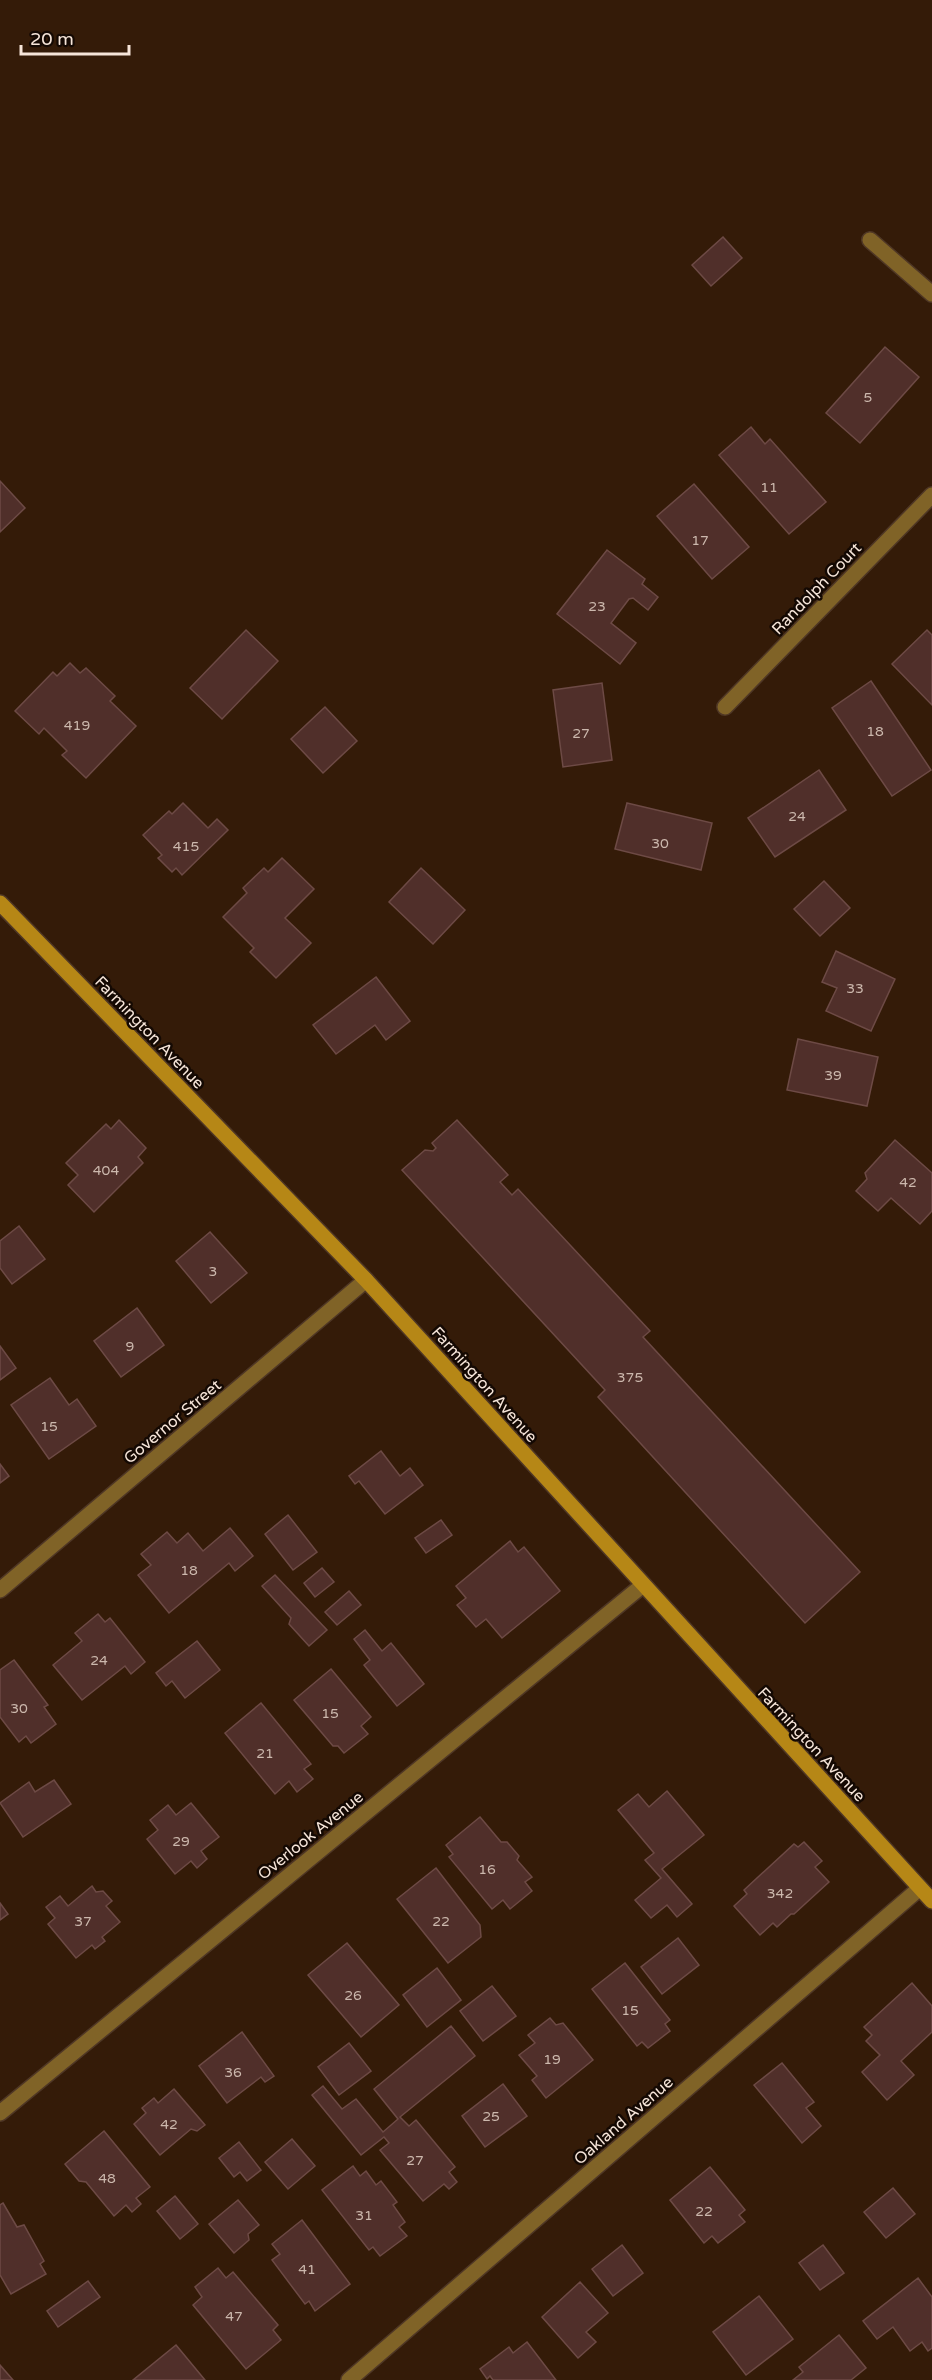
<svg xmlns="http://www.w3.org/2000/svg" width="932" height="2380" font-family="'Varela Round',sans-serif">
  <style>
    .building { fill: #502f2a; stroke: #6d4a45; stroke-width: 1.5 }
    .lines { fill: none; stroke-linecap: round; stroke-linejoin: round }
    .street-casing { stroke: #4f3725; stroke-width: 18 }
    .secondary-casing { stroke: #4f3725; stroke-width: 18 }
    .street { stroke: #806327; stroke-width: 15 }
    .secondary { stroke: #b68716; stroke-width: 15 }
    .labels { text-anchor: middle; stroke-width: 5; stroke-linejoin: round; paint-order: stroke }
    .number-label { font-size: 14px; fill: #ccb8ad }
    .street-label { font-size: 16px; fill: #f6e5d9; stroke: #140903 }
  </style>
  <rect width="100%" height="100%" fill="#341b08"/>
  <g class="building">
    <path d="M723 237 742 258 711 286 692 265Z"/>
    <path d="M885 347 919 377 860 443 826 413Z"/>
    <path d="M751 427 765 444 770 439 826 502 789 534 719 455Z"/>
    <path d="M0 481 25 508 0 532Z"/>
    <path d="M694 484 749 547 712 579 657 516Z"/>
    <path d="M607 550 645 579 642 584 658 597 648 610 633 598 629 599 611 623 636 643 620 664 557 614Z"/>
    <path d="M246 630 278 661 222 719 190 688Z"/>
    <path d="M927 630 932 635V705L892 664Z"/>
    <path d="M70 663 80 673 86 668 115 696 110 701 136 726 86 778 62 755 67 751 44 728 39 734 15 711 53 672 57 676Z"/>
    <path d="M871 681 931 770 892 796 832 708Z"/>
    <path d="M602 683 612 760 563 767 553 690Z"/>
    <path d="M325 707 357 741 323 773 291 739Z"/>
    <path d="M819 770 846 810 775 857 748 818Z"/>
    <path d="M183 803 208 828 217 819 228 830 182 875 176 868 172 872 158 858 162 855 143 835 169 811 172 814Z"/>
    <path d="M627 803 712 823 701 870 615 849Z"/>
    <path d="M282 858 314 889 285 918 311 943 276 978 250 952 254 948 223 917 247 893 243 888 264 868 268 872Z"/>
    <path d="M421 868 465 910 433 944 389 902Z"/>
    <path d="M824 881 850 908 820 936 794 909Z"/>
    <path d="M836 951 895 979 871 1031 826 1011 837 988 822 982Z"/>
    <path d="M376 977 410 1021 386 1040 375 1025 336 1054 313 1025Z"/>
    <path d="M798 1039 878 1057 867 1106 787 1090Z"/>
    <path d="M119 1120 146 1148 138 1157 143 1163 94 1212 68 1185 78 1175 66 1163 106 1124 111 1129Z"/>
    <path d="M457 1120 508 1175 500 1182 512 1195 518 1189 650 1331 643 1337 860 1572 805 1623 598 1397 605 1390 402 1170 425 1150 433 1151 436 1148 432 1143Z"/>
    <path d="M895 1140 932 1173V1211L920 1224 891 1198 878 1211 856 1191 867 1179 865 1173Z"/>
    <path d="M19 1226 45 1259 12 1284 0 1268V1241Z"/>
    <path d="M210 1232 247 1273 211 1303 176 1261Z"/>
    <path d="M137 1308 164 1345 121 1377 94 1341Z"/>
    <path d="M0 1346 16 1368 0 1380Z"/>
    <path d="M50 1378 69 1405 77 1399 96 1426 49 1459 11 1405Z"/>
    <path d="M381 1451 400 1476 410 1468 423 1485 385 1514 359 1481 355 1484 349 1476Z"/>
    <path d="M0 1464 9 1476 0 1483Z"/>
    <path d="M288 1515 317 1552 293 1570 265 1534Z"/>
    <path d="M441 1520 452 1535 426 1553 415 1538Z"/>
    <path d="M230 1528 253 1556 235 1571 229 1563 169 1613 138 1575 151 1565 141 1554 167 1532 177 1543 188 1533 203 1551Z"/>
    <path d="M510 1541 518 1552 524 1547 560 1591 502 1638 486 1619 476 1627 457 1605 466 1598 456 1586Z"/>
    <path d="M322 1568 334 1582 315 1597 304 1583Z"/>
    <path d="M275 1575 327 1630 309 1646 289 1624 291 1618 262 1586Z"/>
    <path d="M349 1591 361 1605 337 1625 325 1612Z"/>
    <path d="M98 1614 105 1622 110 1618 145 1662 131 1674 125 1666 82 1700 53 1665 82 1641 75 1633Z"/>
    <path d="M365 1630 382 1651 391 1643 424 1684 397 1706 364 1665 370 1660 354 1639Z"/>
    <path d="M197 1641 220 1670 185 1698 172 1681 166 1686 156 1673Z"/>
    <path d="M14 1660 48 1705 44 1707 56 1724 31 1743 26 1736 19 1742 0 1717V1670Z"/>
    <path d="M331 1669 371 1717 361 1726 368 1734 344 1753 338 1746H333L294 1700Z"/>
    <path d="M261 1703 311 1764 304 1769 313 1779 297 1792 289 1781 275 1794 225 1733Z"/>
    <path d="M54 1780 71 1804 23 1837 0 1803 29 1782 35 1792Z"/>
    <path d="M667 1791 704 1835 662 1869 692 1904 677 1917 667 1905 651 1918 635 1900 661 1878 645 1860 654 1853 618 1810 638 1794 649 1807Z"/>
    <path d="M191 1803 219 1837 201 1851 207 1859 197 1868 191 1861 175 1874 147 1839 158 1830 150 1820 168 1805 176 1815Z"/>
    <path d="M480 1817 501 1842H507L519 1856 517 1860 532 1877 525 1882 532 1891 510 1909 503 1900 492 1909 449 1857 453 1854 446 1845Z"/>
    <path d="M804 1842 822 1861 815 1867 829 1882 794 1914H791L777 1927 773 1923 760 1935 734 1906 747 1894 744 1890 794 1844 798 1847Z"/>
    <path d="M436 1868 480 1925 481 1937 448 1963 397 1899Z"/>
    <path d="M92 1886 96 1892 103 1891 112 1901 106 1906 120 1922 102 1937 105 1941 95 1949 92 1945 76 1958 48 1924 55 1918 46 1907 60 1896 68 1906Z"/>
    <path d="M0 1903 8 1914 0 1920Z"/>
    <path d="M678 1938 699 1965 662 1994 641 1967Z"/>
    <path d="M347 1943 399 2005 361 2037 308 1975Z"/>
    <path d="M625 1963 670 2020 665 2024 670 2031 648 2048 642 2042 637 2046 592 1989Z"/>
    <path d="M437 1968 461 2000 427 2027 403 1995Z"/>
    <path d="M912 1983 932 2006V2032L901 2061 914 2075 887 2100 862 2072 880 2055 866 2041 872 2035 864 2027Z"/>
    <path d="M492 1986 516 2016 483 2041 460 2011Z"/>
    <path d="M550 2018 556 2025 563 2023 593 2060 546 2098 532 2080 537 2076 519 2055 535 2043 528 2035Z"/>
    <path d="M451 2026 475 2056 400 2117 409 2126 416 2120 455 2167 449 2172 457 2182 449 2189 444 2184 423 2201 380 2150 389 2143 384 2137 361 2155 312 2095 323 2086 342 2109 356 2099 383 2132 398 2119 374 2089Z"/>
    <path d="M242 2032 274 2076 265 2082 261 2077 227 2103 199 2066Z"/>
    <path d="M349 2043 371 2071 339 2095 318 2067Z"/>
    <path d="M782 2063 814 2102 806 2108 821 2126 802 2143 754 2085Z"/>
    <path d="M503 2084 527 2116 485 2147 462 2116Z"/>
    <path d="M174 2089 205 2125 197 2131 191 2129 160 2155 134 2124 146 2113 142 2108 154 2098 158 2103Z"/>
    <path d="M104 2131 150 2187 136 2198 141 2204 132 2212 126 2205 114 2216 86 2182 79 2181 65 2164Z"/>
    <path d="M292 2139 315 2166 288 2189 265 2162Z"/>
    <path d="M239 2142 261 2170 247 2181 240 2172 234 2177 219 2158Z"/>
    <path d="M353 2166 360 2176 366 2171 376 2185 381 2181 397 2202 393 2205 405 2222 399 2227 407 2236 380 2256 373 2247 369 2250 322 2190Z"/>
    <path d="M710 2167 745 2210 739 2215 745 2222 718 2243 712 2236 704 2243 670 2200Z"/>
    <path d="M893 2188 915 2214 886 2238 864 2212Z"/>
    <path d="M175 2196 198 2224 180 2239 157 2211Z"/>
    <path d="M238 2200 259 2225 248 2234 249 2240 234 2253 209 2224Z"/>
    <path d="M3 2203 17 2227 24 2225 44 2261 40 2264 46 2274 11 2294 0 2275V2205Z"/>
    <path d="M302 2220 350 2284 315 2311 309 2301 305 2304 272 2260 280 2254 272 2244Z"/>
    <path d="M622 2245 643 2273 613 2296 592 2269Z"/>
    <path d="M823 2245 844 2273 820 2290 799 2263Z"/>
    <path d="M218 2268 226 2278 233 2272 278 2325 273 2330 281 2340 246 2369 193 2305 202 2297 195 2287Z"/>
    <path d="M918 2278 932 2297V2348L928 2351 922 2342 910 2351 893 2327 877 2339 863 2321Z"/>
    <path d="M88 2281 100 2297 58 2327 47 2311Z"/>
    <path d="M580 2282 608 2313 586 2332 596 2342 578 2358 542 2317Z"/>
    <path d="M759 2296 793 2339 746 2375 713 2332Z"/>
    <path d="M839 2335 866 2368 851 2380H793L803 2372 799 2367Z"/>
    <path d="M527 2342 556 2380H493L490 2376 487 2379 480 2369 509 2347 513 2353Z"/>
    <path d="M176 2345 205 2380H133Z"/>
    <path d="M0 2365 13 2380H0Z"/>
  </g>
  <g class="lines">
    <defs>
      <g id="street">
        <path d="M870 240 932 294"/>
        <path d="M725 707 932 495"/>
        <path d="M0 1590 366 1280"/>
        <path d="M0 2113 643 1585"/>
        <path d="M349 2380 920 1888"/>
      </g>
      <path id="secondary" d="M0 903 366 1280 932 1901"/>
    </defs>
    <use href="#street" class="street-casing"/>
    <use href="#secondary" class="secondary-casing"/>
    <use href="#street" class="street"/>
    <use href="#secondary" class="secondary"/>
  </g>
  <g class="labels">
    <g class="number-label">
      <text x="868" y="402">5</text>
      <text x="769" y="492">11</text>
      <text x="700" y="545">17</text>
      <text x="597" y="611">23</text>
      <text x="77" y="730">419</text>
      <text x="875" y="736">18</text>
      <text x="581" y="738">27</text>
      <text x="797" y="821">24</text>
      <text x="660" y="848">30</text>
      <text x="186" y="851">415</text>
      <text x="855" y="993">33</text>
      <text x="833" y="1080">39</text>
      <text x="106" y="1175">404</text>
      <text x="908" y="1187">42</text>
      <text x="213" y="1276">3</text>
      <text x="130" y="1351">9</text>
      <text x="630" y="1382">375</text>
      <text x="49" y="1431">15</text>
      <text x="189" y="1575">18</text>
      <text x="99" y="1665">24</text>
      <text x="19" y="1713">30</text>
      <text x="330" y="1718">15</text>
      <text x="265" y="1758">21</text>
      <text x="181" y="1846">29</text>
      <text x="487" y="1874">16</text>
      <text x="780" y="1898">342</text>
      <text x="83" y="1926">37</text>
      <text x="441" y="1926">22</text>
      <text x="353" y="2000">26</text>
      <text x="630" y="2015">15</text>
      <text x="552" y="2064">19</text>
      <text x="233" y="2077">36</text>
      <text x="491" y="2121">25</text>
      <text x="169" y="2129">42</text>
      <text x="415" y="2165">27</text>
      <text x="107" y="2183">48</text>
      <text x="704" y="2216">22</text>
      <text x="364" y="2220">31</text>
      <text x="307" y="2274">41</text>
      <text x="234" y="2321">47</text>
    </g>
    <g class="street-label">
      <text transform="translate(816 588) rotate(-46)" y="6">Randolph Court</text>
      <text transform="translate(150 1032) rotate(46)" y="6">Farmington Avenue</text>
      <text transform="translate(485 1384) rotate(48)" y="6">Farmington Avenue</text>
      <text transform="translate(172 1421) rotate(-40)" y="6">Governor Street</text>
      <text transform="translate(812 1744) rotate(47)" y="6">Farmington Avenue</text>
      <text transform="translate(310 1835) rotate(-39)" y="6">Overlook Avenue</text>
      <text transform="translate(623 2120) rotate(-41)" y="6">Oakland Avenue</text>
    </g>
  </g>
  <path d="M21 45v9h108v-9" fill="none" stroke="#f6e5d9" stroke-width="3"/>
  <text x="30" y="45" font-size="18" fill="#f6e5d9" stroke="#140903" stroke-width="4.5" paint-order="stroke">20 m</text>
</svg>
